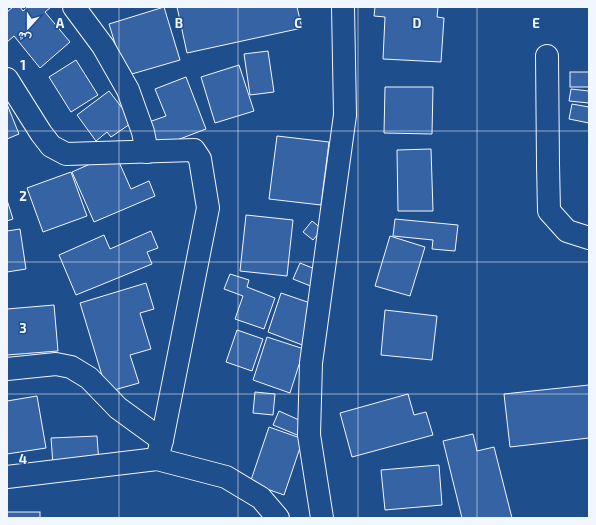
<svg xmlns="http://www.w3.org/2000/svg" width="596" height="525" font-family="'Exo 2',Vazirmatn,sans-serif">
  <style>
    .building { fill: #3563a3; stroke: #f2f6ff }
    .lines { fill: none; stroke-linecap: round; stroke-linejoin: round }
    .minor-casing { stroke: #f2f6ff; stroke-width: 24 }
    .minor { stroke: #1f4e8c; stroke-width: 22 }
    .grid { fill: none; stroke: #f2f6ff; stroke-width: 1; stroke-opacity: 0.55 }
    .grid-label { font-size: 13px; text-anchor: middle; font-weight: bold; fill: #f2f6ff; stroke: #1f4e8c; stroke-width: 3; stroke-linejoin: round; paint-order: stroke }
  </style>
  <rect width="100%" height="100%" fill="#1f4e8c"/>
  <g class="building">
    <path d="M13 7H20L23 11 28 7H51L45 12 70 42 40 68 14 36 7 42V12Z"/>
    <path d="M164 7 180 60 125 76 109 24Z"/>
    <path d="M177 7H297L302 28 187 53Z"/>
    <path d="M375 7H438L437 17 444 18 441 62 383 59 385 17 374 16Z"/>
    <path d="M268 51 274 92 250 95 244 54Z"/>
    <path d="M76 60 98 95 71 112 49 77Z"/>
    <path d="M239 65 254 111 215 123 201 77Z"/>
    <rect x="570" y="72" width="19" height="15"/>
    <path d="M186 77 206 129 156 148 146 123 166 116 155 89Z"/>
    <path d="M385 87H433L432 134 384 133Z"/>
    <path d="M571 89 589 91V103L569 101Z"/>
    <path d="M109 91 133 122 111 137 107 132 96 141 77 115Z"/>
    <path d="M7 104 19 134 7 139Z"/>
    <path d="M572 104 589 107V123L569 119Z"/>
    <path d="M277 136 329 142 321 205 269 199Z"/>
    <path d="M431 149 433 211H398L397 150Z"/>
    <path d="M115 153 131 189 149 181 155 196 94 222 72 172Z"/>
    <path d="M71 172 87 216 43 232 27 188Z"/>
    <path d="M7 200 13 219 7 221Z"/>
    <path d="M246 215 293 220 287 276 240 271Z"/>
    <path d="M395 219 458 225 455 251 432 249 433 240 393 236Z"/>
    <path d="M312 221 322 229 313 240 303 232Z"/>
    <path d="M20 229 26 269 7 272V231Z"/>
    <path d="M151 231 158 248 147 252 152 264 76 295 59 255 104 235 110 249Z"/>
    <path d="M390 236 425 247 410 296 375 286Z"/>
    <path d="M300 263 320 271 313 287 293 279Z"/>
    <path d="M230 274 249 280 247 287 275 298 264 329 235 319 243 296 224 289Z"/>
    <path d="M146 283 154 309 140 313 151 349 130 355 139 383 107 392 80 303Z"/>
    <path d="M281 293 319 306 305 346 268 332Z"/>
    <path d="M54 305 58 351 7 355V309Z"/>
    <path d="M385 310 437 316 432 360 381 355Z"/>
    <path d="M237 330 263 339 252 371 226 362Z"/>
    <path d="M267 337 304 349 290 393 253 380Z"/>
    <path d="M589 385V438L510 447 504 394Z"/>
    <path d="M255 392 275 394 273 415 253 413Z"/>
    <path d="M408 394 414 415 426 412 433 435 352 457 340 413Z"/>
    <path d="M37 396 46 448 7 454V398V401Z"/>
    <path d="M279 411 308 424 302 437 273 425Z"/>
    <path d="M269 427 303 439 284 495 250 483Z"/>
    <path d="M473 434 477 451 494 447 512 518H462L443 441Z"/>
    <path d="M97 436 99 464 53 465 51 438Z"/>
    <path d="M439 465 442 505 385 510 381 470Z"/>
    <rect x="7" y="512" width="33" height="6"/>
  </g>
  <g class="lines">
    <defs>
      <g id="minor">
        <path d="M74 7 103 46 128 90 143 132 147 152"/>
        <path d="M547 56 548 164 549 211 567 231 589 238"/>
        <path d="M7 79 41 133 51 146 66 154 194 150 200 159 208 208 162 440 157 459"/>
        <path d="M7 369 56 364 71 367 89 378 118 408 162 440"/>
        <path d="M7 477 157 459 226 477 261 498 278 518"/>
        <path d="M322 518 309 435 311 363 345 115 343 7"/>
      </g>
    </defs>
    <use href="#minor" class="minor-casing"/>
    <use href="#minor" class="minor"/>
  </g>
  <path class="grid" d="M119 7V518M238 7V518M358 7V518M477 7V518M7 131H589M7 262H589M7 394H589"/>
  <g class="grid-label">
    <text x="60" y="28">A</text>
    <text x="179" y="28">B</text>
    <text x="298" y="28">C</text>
    <text x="417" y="28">D</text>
    <text x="536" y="28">E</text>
    <text x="23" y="70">1</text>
    <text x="23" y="201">2</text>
    <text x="23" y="333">3</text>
    <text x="23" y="464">4</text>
  </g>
  <rect width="596" height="525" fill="none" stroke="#f2f6ff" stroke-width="16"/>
  <g transform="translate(28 28) rotate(201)" stroke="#1f4e8c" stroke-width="3" paint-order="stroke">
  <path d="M0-3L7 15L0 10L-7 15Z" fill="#f2f6ff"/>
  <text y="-6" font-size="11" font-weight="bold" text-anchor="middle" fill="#f2f6ff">ش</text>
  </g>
</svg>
